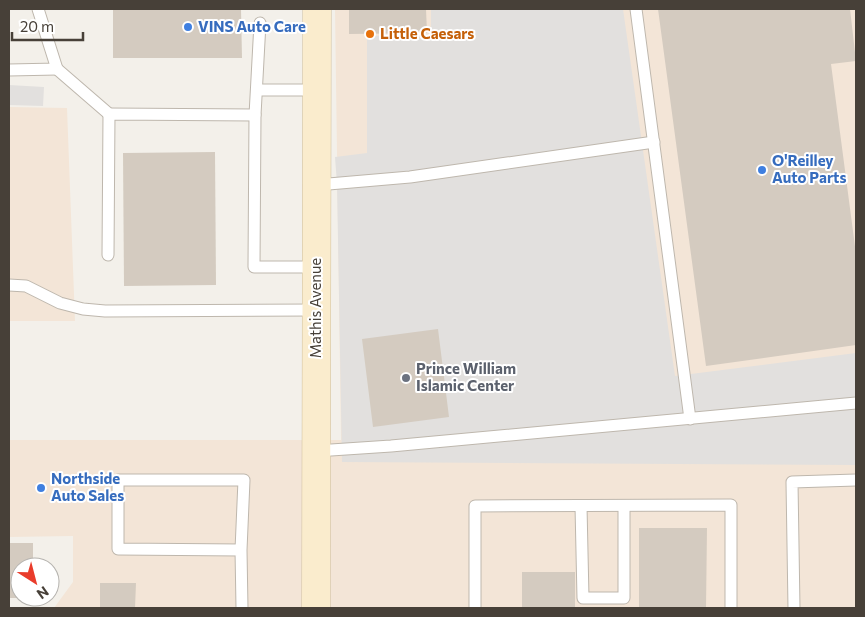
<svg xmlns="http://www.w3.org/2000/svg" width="865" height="617" font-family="Commissioner,sans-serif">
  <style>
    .commercial { fill: #f3e5d7 }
    .parking { fill: #e2e0de }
    .building { fill: #d4cbc0 }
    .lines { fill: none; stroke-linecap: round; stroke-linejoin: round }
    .lane-casing { stroke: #beb7ad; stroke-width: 13 }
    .secondary-casing { stroke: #cfbf9d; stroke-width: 29 }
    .lane { stroke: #fff; stroke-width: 11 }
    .secondary { stroke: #faeccd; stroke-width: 28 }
    .shop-dot { fill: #3f7fe0; stroke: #fff; stroke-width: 2 }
    .food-dot { fill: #e8710a; stroke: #fff; stroke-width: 2 }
    .worship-dot { fill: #6b7280; stroke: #fff; stroke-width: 2 }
    .labels { text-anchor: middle; stroke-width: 4; stroke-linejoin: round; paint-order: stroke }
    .shop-label { font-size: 15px; font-weight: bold; fill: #366cbe; stroke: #fff; text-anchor: start }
    .food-label { font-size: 15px; font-weight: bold; fill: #c56008; stroke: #fff; text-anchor: start }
    .street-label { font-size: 15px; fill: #474038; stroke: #fff }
    .worship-label { font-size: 15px; font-weight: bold; fill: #5b616d; stroke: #fff; text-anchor: start }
  </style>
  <rect width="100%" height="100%" fill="#f3f0ea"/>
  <g class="commercial">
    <path d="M335 9H856V608H54L73 582V536L9 537V440H341Z"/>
    <path d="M9 107 67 108 75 321H9Z"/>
  </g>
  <g class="parking">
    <path d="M431 9H623L675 376 856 353V465L342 462 337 184 335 157 367 153V36L431 35Z"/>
    <path d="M9 85 44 87 43 106 9 105Z"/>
  </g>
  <g class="building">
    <path d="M113 9H241L242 58H113Z"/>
    <path d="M349 9H426L427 33 349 34Z"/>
    <path d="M658 9H850L856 61 831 64 856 254V345L706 366Z"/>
    <path d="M215 152 216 285 124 286 123 153Z"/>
    <path d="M438 329 449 417 373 427 362 339Z"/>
    <path d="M639 528H707L706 608H639Z"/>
    <path d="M9 543H33V567H20V597H33V598H9Z"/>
    <rect x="522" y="572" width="53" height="36"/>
    <path d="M100 583H136L135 608H100Z"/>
  </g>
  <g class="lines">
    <defs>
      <g id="lane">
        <path d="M636 9 690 419"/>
        <path d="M260 23 255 115 254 267H316"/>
        <path d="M57 69 109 114"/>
        <path d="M9 70 57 69 38 9"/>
        <path d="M257 90H317"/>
        <path d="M317 185 410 177 654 142"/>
        <path d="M108 255 109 114 255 115"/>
        <path d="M9 285 26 286 60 303 83 309 105 311 316 310"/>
        <path d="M316 451 391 446 856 403"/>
        <path d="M581 506 583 598H624V506"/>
        <path d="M241 550 118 549V480H244L241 550 242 608"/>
        <path d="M475 608V506L731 505V608"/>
        <path d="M794 608 792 482 856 480"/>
      </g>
      <path id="secondary" d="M316 608 317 9"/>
    </defs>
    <use href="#lane" class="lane-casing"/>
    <use href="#secondary" class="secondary-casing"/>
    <use href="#lane" class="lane"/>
    <use href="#secondary" class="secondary"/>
  </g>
  <g class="shop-dot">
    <circle cx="188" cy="27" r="5"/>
    <circle cx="762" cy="170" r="5"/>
    <circle cx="41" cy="488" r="5"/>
  </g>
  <circle class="food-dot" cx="370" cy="34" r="5"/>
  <circle class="worship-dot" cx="406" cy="378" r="5"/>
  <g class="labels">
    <g class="shop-label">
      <text x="198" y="32">VINS Auto Care</text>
      <text x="772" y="166">O'Reilley<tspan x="772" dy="17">Auto Parts</tspan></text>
      <text x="51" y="484">Northside<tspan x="51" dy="17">Auto Sales</tspan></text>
    </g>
    <g class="food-label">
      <text x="380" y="39">Little Caesars</text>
    </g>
    <g class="street-label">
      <text transform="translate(316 308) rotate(-90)" y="5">Mathis Avenue</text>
    </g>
    <g class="worship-label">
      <text x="416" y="374">Prince William<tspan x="416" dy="17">Islamic Center</tspan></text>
    </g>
  </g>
  <rect width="865" height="617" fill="none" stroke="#474038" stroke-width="20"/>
  <g transform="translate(35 582) rotate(144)"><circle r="24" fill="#ffffff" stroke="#b5b3af"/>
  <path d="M0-4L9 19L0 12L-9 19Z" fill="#e93c2b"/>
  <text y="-8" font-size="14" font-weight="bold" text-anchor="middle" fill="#474038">N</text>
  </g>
  <path d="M12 32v8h71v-8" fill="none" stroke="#474038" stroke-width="2.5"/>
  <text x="20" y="32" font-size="15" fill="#474038" stroke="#ffffff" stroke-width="4" paint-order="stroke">20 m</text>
</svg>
